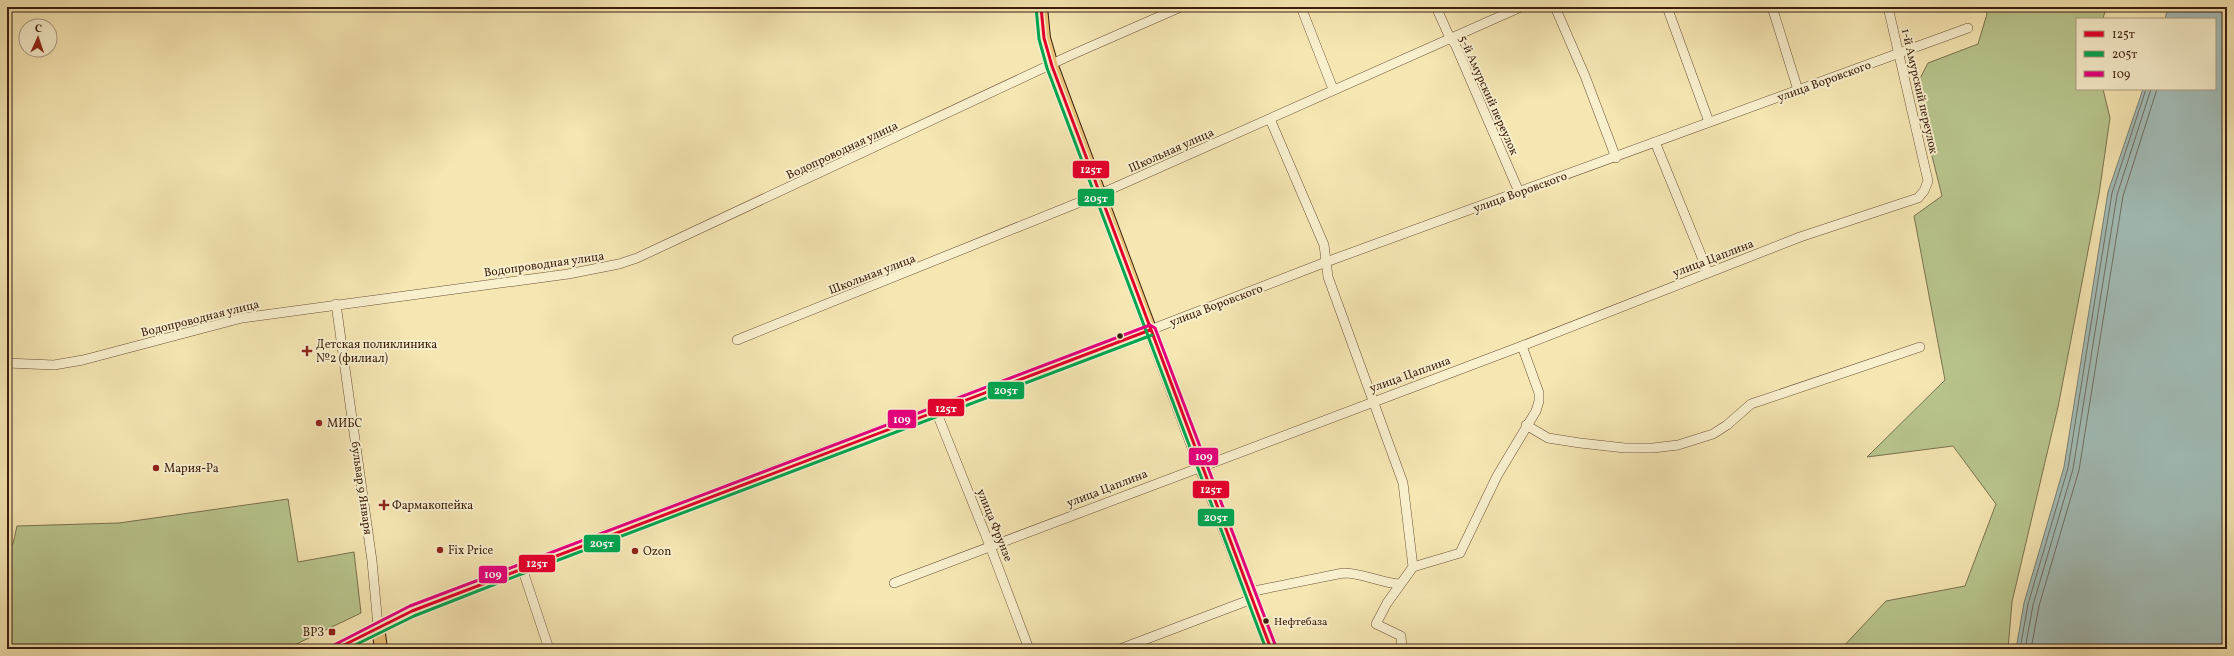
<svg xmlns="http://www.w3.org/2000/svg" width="2234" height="656" font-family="Vollkorn,serif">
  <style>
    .green { fill: #b9c68e; stroke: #7a724e }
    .water { fill: #a2bdb8; stroke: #797d74 }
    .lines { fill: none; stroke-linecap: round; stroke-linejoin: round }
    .shore { stroke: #6f6e63; stroke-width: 1 }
    .minor-casing { stroke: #6a5037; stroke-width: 10 }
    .major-casing { stroke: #3c1e0e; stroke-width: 14 }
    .minor { stroke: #f8efcd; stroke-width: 9 }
    .major { stroke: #eac379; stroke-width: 12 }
    .bus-1-casing { stroke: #f8efcd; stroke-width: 6 }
    .bus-2-casing { stroke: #f8efcd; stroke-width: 6 }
    .bus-3-casing { stroke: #f8efcd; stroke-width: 6 }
    .bus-1 { stroke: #e4002b; stroke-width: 3 }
    .bus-2 { stroke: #00a651; stroke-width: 3 }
    .bus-3 { stroke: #e5007d; stroke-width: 3 }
    .bus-dot { fill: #3c1e0e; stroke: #f8efcd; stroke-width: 1.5 }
    .poi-dot { fill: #8f2418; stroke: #f8efcd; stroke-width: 1.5 }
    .labels { text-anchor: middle; stroke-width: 4; stroke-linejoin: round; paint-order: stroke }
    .bus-label { font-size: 11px; fill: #3c1e0e; stroke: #f8efcd; text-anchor: start }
    .street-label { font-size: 12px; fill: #3c1e0e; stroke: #f8efcd }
    .poi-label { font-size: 12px; fill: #3c1e0e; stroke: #f8efcd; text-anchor: start }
    .line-badge { stroke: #f8efcd; stroke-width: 1.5 }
    .badge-label { font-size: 11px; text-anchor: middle; font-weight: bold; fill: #fff }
  </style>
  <rect width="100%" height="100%" fill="#f5e6b2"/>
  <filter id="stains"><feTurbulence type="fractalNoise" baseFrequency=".005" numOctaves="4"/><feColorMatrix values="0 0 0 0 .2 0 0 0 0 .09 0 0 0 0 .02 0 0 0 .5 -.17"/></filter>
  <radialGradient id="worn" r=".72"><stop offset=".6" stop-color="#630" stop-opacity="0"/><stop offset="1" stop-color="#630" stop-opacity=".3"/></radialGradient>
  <g class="green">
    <path d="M1984 7H2106L2103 19H2077V89H2103L2110 118 2099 194 2058 407 2012 602 2008 649H1841L1886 601 1965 586 1996 504 1953 446 1867 457 1945 380 1914 216 1942 196 1915 88 1928 63 1978 44 1987 14Z"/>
    <path d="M288 499 298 562 354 552 361 613 286 649H7V547L13 544 17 526 119 523Z"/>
  </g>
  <path class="water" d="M2168 7H2227V649H2016L2024 603 2064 467 2108 192 2143 89H2215V19H2165Z"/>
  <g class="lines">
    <g class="shore">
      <path d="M2020 649 2028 604 2068 468 2112 193 2146 89"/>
      <path d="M2025 649 2033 605 2073 469 2117 195 2151 89"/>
      <path d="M2031 649 2039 606 2079 470 2123 196 2157 89"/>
    </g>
    <defs>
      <g id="minor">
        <path d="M1301 7 1333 89"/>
        <path d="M1436 7 1450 38 1455 44 1519 192"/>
        <path d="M1555 7 1585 76 1616 158"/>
        <path d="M1667 7 1709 122"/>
        <path d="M1772 7 1798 90"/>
        <path d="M1270 119 1324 245 1328 277 1403 483 1413 567 1387 603 1376 624 1401 636 1402 649"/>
        <path d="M1655 142 1708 272"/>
        <path d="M336 304 372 561 378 626"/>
        <path d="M1150 330 1326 262 1968 28"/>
        <path d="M737 340 1100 194 1521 7"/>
        <path d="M7 363 54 365 83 360 242 318 568 274 619 264 637 258 1069 56 1181 7"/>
        <path d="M936 411 990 546 1029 649"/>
        <path d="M1526 425 1548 438 1580 443 1625 448H1653L1678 445 1713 434 1727 425 1751 404 1920 347"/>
        <path d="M1413 567 1460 553 1497 476 1536 411 1539 401V393L1522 346"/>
        <path d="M522 568 549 649"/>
        <path d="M894 583 1522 346 1800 237 1918 198 1924 191 1928 181 1888 7"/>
        <path d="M1249 592 1343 573C1363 573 1381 583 1400 584"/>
        <path d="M1120 649 1252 599"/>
      </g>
      <g id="major">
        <path d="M1041 7 1044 38 1052 66 1201 466 1271 649"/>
        <path d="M378 626 381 649"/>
        <path d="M336 649 412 611 522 568 1150 330"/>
      </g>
    </defs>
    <use href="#minor" class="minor-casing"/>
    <use href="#major" class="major-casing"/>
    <use href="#minor" class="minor"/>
    <use href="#major" class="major"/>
    <defs>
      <g id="bus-1">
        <path d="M1041 7 1044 38 1052 66 1271 649"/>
        <path d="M336 649 412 611 1150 330"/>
      </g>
      <g id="bus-2">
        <path d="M1036 7 1039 39 1047 68 1266 649"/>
        <path d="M347 649 414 616 524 573 1152 335"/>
      </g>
      <path id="bus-3" d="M334 645 410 606 1150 325 1155 328 1276 647"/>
    </defs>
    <use href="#bus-1" class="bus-1-casing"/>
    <use href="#bus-2" class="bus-2-casing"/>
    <use href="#bus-3" class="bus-3-casing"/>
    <use href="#bus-1" class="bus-1"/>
    <use href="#bus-2" class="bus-2"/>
    <use href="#bus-3" class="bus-3"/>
  </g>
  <g class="bus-dot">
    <circle cx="1120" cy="336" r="3.5"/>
    <circle cx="1266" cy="621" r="3.5"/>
  </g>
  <g class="poi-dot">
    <path d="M305 345h4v4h4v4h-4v4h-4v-4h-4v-4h4z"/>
    <circle cx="319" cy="423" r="4"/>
    <circle cx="156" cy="468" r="4"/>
    <path d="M382 499h4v4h4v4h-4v4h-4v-4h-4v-4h4z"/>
    <circle cx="440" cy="550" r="4"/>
    <circle cx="635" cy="551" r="4"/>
    <rect x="328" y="628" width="8" height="8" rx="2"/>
  </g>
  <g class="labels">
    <g class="bus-label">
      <text x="1274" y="625">Нефтебаза</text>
    </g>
    <g class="street-label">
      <text transform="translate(1824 81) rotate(-20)" y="4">улица Воровского</text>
      <text transform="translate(1920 91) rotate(77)" y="4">1-й Амурский переулок</text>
      <text transform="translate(1489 95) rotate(66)" y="4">5-й Амурский переулок</text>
      <text transform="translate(842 150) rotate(-25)" y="4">Водопроводная улица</text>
      <text transform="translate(1171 150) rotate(-24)" y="4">Школьная улица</text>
      <text transform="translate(1520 192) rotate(-20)" y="4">улица Воровского</text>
      <text transform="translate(1713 258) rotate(-21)" y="4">улица Цаплина</text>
      <text transform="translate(544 264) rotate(-8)" y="4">Водопроводная улица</text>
      <text transform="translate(872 274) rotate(-21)" y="4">Школьная улица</text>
      <text transform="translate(1216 305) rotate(-21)" y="4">улица Воровского</text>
      <text transform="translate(200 318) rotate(-14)" y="4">Водопроводная улица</text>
      <text transform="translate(1410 374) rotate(-20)" y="4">улица Цаплина</text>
      <text transform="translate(362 488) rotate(82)" y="4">бульвар 9 Января</text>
      <text transform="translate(1107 488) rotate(-21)" y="4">улица Цаплина</text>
      <text transform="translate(995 525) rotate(68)" y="4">улица Фрунзе</text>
    </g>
    <g class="poi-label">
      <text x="316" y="348">Детская поликлиника<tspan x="316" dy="14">№2 (филиал)</tspan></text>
      <text x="327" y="427">МИБС</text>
      <text x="164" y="472">Мария-Ра</text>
      <text x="392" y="509">Фармакопейка</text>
      <text x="448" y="554">Fix Price</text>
      <text x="643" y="555">Ozon</text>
      <text x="324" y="636" text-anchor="end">ВРЗ</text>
    </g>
  </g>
  <g class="line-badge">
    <rect x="1072" y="160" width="38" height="19" rx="4" fill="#e4002b"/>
    <rect x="1077" y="188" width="38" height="19" rx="4" fill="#00a651"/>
    <rect x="987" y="381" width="38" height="19" rx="4" fill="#00a651"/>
    <rect x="927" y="398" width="38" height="19" rx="4" fill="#e4002b"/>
    <rect x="887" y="409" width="30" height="20" rx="4" fill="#e5007d"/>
    <rect x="1188" y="447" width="31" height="19" rx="4" fill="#e5007d"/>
    <rect x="1192" y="480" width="38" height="19" rx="4" fill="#e4002b"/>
    <rect x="1197" y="508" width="38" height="19" rx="4" fill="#00a651"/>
    <rect x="583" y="534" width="38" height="19" rx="4" fill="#00a651"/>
    <rect x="518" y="554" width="38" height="19" rx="4" fill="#e4002b"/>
    <rect x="478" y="565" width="30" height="19" rx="4" fill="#e5007d"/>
  </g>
  <g class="badge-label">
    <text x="1091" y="173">125т</text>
    <text x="1096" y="202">205т</text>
    <text x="1006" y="394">205т</text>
    <text x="946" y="412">125т</text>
    <text x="902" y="423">109</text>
    <text x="1204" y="460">109</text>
    <text x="1211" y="493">125т</text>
    <text x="1216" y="521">205т</text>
    <text x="602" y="547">205т</text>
    <text x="537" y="567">125т</text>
    <text x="493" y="578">109</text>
  </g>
  <rect width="2234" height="656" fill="none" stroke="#f5e6b2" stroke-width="24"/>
  <rect x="8" y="8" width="2218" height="640" fill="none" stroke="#3c1e0e" stroke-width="2"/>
  <rect x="12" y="12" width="2210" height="632" fill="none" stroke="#3c1e0e"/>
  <rect x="2076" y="18" width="140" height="72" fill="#f8efcd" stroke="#ad9b81"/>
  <rect x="2084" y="31" width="20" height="6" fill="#e4002b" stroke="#ad9b81"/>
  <text x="2112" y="38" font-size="12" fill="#3c1e0e">125т</text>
  <rect x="2084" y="51" width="20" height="6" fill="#00a651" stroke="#ad9b81"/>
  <text x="2112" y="58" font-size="12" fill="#3c1e0e">205т</text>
  <rect x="2084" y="71" width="20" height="6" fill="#e5007d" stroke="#ad9b81"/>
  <text x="2112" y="78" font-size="12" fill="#3c1e0e">109</text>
  <g transform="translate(38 38) rotate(3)"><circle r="19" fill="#f8efcd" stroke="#ad9b81"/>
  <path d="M0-3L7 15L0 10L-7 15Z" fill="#8f2418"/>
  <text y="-6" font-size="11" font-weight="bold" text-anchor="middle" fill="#3c1e0e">С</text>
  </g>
  <rect width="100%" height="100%" filter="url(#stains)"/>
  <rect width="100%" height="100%" fill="url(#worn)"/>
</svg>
